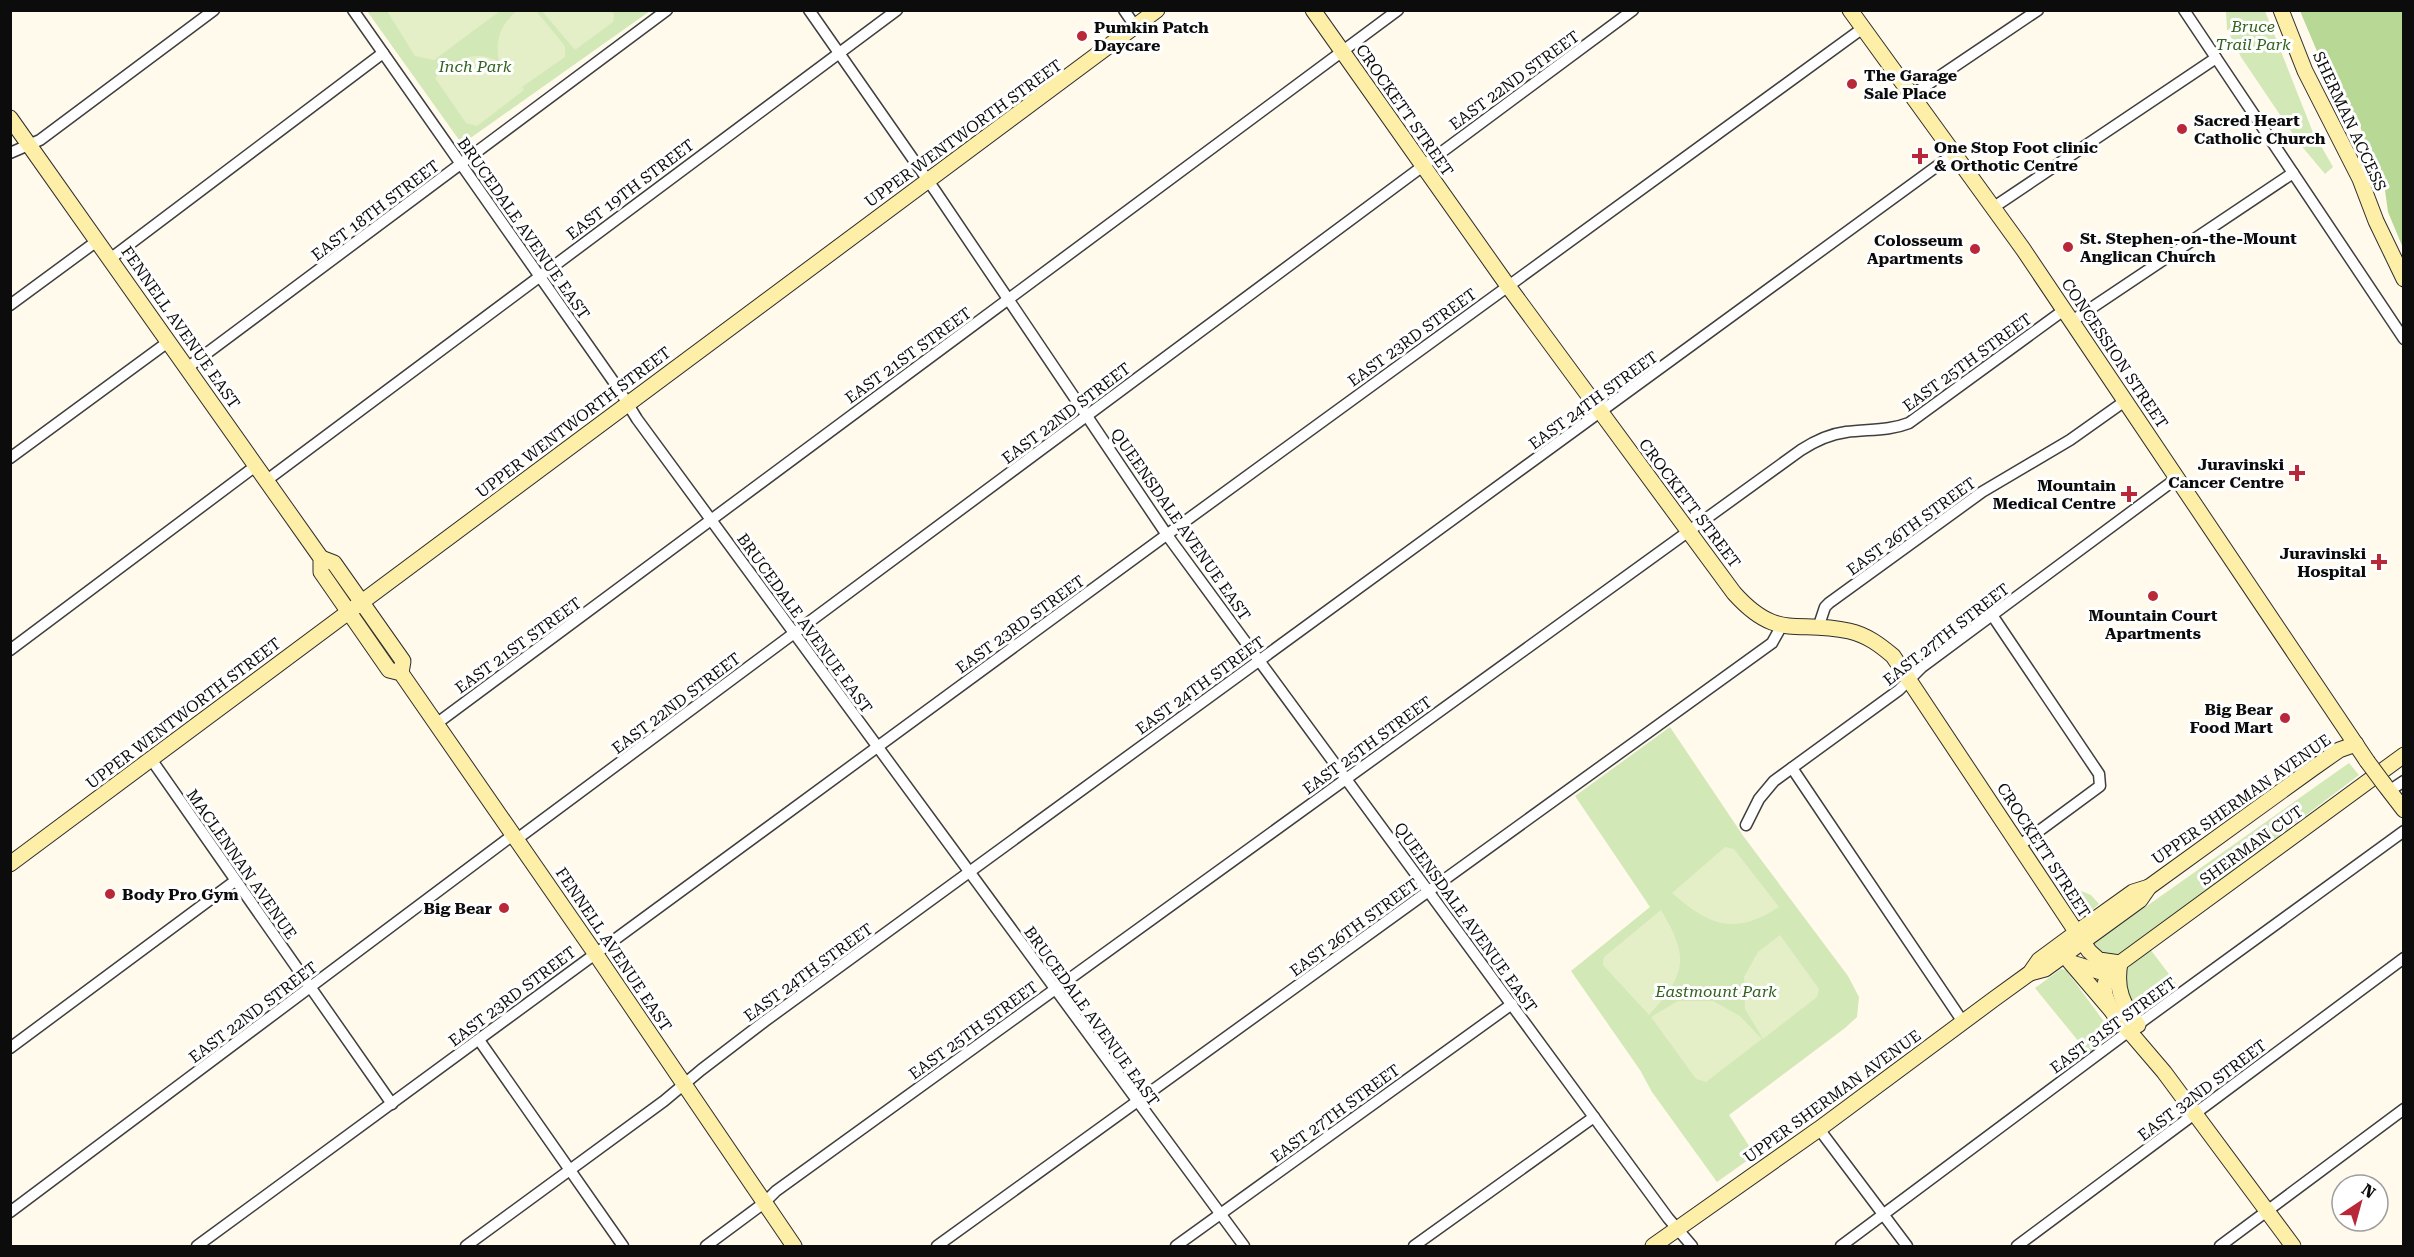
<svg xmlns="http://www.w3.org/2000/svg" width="2414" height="1257" font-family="'Roboto Serif',serif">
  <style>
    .green { fill: #d3e8b7 }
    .forest { fill: #b8d896 }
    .pitch { fill: #e4efc8 }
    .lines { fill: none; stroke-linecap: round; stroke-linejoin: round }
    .street-casing { stroke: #3f3f3f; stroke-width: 13 }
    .secondary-casing { stroke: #2e2e2e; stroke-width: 17 }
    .street { stroke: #fff; stroke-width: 10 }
    .secondary { stroke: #fdeea8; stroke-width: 15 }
    .secondary-bridge-casing { stroke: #2e2e2e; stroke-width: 17; stroke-linecap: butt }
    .secondary-bridge { stroke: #fdeea8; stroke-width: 15 }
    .poi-dot { fill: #b92838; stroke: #fff; stroke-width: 2 }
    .labels { text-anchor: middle; stroke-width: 6; stroke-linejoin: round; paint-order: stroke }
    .park-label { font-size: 16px; font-style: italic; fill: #31621e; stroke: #fff }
    .poi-label { font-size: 16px; font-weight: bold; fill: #0c0c0c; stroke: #fff; text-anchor: start }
    .street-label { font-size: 16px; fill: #0c0c0c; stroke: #fff }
  </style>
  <rect width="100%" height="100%" fill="#fffaec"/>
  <g class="green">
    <path d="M367 11H650L462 144Z"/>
    <path d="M2226 11H2265L2312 130 2333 167 2325 174 2299 143 2241 57 2227 29Z"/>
    <path d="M1670 727 1744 837 1848 976 1859 997 1857 1017 1845 1028 1729 1115 1755 1155 1717 1182 1652 1092 1640 1070 1571 971 1650 907 1575 796Z"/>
    <path d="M2349 763 2359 775 2126 951 2119 955 2100 953 2093 944Z"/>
    <path d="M2064 884 2091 895 2099 904 2084 917 2079 916 2058 886Z"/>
    <path d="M2150 949 2178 986 2139 1013 2136 1012C2117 979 2119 972 2150 949Z"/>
    <path d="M2061 969 2066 970 2111 1031V1035L2088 1053 2035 988Z"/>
  </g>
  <path class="forest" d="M2300 11H2403V248L2388 212 2384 183 2370 156 2360 126 2341 108Z"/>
  <g class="pitch">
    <path d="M387 11H500L434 60 415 56Z"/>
    <path d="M517 11H536L565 46V57L522 87 524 90 477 126 466 123 435 78C454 61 474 48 499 62 495 40 500 25 517 11Z"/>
    <path d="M542 11H611L614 14 613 22 575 50Z"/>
    <path d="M1725 847 1734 849 1779 907C1734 936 1710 926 1672 893Z"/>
    <path d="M1661 910C1690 958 1686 974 1649 1015L1603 965 1604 957Z"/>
    <path d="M1780 935 1819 989 1817 997 1763 1039 1745 1009 1744 977 1758 952Z"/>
    <path d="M1678 1001H1713L1740 1016 1762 1039 1706 1082 1696 1079 1651 1017Z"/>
  </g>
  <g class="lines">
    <defs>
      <g id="street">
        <path d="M353 10 618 388 637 419 1244 1246"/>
        <path d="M809 10 936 192 1167 535 1668 1218 1692 1246"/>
        <path d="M1124 10 1135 26"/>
        <path d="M2184 10 2404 339"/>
        <path d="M1912 95 2038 10"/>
        <path d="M10 153 40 140 214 10"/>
        <path d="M1994 207 2216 58"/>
        <path d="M110 259 383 53"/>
        <path d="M10 305 97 241"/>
        <path d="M2072 321 2293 173"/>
        <path d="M187 368 667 10"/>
        <path d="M10 458 168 342"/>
        <path d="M267 480 897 10"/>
        <path d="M1992 615 2099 774 2100 786 2020 845"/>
        <path d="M1818 628 1825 607 1829 603 1982 492 2070 440 2125 401"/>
        <path d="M10 650 257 465"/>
        <path d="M436 724 1398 10"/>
        <path d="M151 759 392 1104"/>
        <path d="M1792 768 1963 1022"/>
        <path d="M2389 791 2404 781"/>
        <path d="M1746 825 1759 799 1774 781 1899 690 1922 667 2177 478"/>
        <path d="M517 839 1633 10"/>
        <path d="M479 1040 623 1246"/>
        <path d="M10 1048 235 881"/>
        <path d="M1819 1129 1907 1246"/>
        <path d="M10 1212 513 835"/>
        <path d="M197 1246 1180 525 1863 28"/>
        <path d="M466 1246 664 1101 701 1070 765 1021 1955 153"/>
        <path d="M706 1246 764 1203 776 1191 1801 450C1815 441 1830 434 1846 432 1868 429 1889 431 1909 423L2064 310"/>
        <path d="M937 1246 1772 643 1781 627"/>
        <path d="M1176 1246 1512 1004"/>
        <path d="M1414 1246 1594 1117"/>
        <path d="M1841 1246 2129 1031 2404 831"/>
        <path d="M2017 1246 2404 958"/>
        <path d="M2220 1246 2404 1109"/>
      </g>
      <g id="secondary">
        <path d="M1313 10 1508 286 1734 593C1778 642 1796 619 1849 631 1867 635 1880 645 1893 656L2089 951 2099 960 2120 963"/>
        <path d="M1850 10 2023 249 2367 761"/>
        <path d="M2281 10 2305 71 2360 179 2376 221 2404 279"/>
        <path d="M10 118 321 558V572L389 670 401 673 595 953 794 1246"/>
        <path d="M321 558 334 563 403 661 401 673"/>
        <path d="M2384 784 2404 810"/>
        <path d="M10 864 1157 10"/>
        <path d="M2070 962 2164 1072 2293 1246"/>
        <path d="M2072 963 2101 972 2118 965"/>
        <path d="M2120 963C2115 990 2123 1004 2138 1025"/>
        <path d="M2030 973 2045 969 2140 900 2149 887 2312 769 2339 750 2356 744"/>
        <path d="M2115 1016C2101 992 2099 983 2120 963L2404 755"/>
        <path d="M1653 1246 1819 1129 1994 999 2030 973 2039 960 2077 932 2133 892 2149 887"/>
      </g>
    </defs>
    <use href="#street" class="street-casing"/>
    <use href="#secondary" class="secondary-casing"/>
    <use href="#street" class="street"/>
    <use href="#secondary" class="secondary"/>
    <defs>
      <path id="secondary-bridge" d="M2367 761 2384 784"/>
    </defs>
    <use href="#secondary-bridge" class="secondary-bridge-casing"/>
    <use href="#secondary-bridge" class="secondary-bridge"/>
  </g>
  <g class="poi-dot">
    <circle cx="1082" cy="36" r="6"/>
    <circle cx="1852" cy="84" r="6"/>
    <circle cx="2182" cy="129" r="6"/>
    <path d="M1917 147h6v6h6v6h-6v6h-6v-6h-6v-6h6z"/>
    <circle cx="2068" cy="247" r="6"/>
    <circle cx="1975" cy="249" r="6"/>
    <path d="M2294 464h6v6h6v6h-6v6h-6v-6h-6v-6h6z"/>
    <path d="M2126 485h6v6h6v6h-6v6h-6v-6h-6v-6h6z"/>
    <path d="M2376 553h6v6h6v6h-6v6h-6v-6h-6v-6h6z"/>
    <circle cx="2153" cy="596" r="6"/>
    <circle cx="2285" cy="718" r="6"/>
    <circle cx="110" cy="894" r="6"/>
    <circle cx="504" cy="908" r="6"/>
  </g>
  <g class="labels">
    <g class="park-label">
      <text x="2253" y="32">Bruce<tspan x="2253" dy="18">Trail Park</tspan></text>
      <text x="475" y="72">Inch Park</text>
      <text x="1716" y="997">Eastmount Park</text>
    </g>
    <g class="poi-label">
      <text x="1094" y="33">Pumkin Patch<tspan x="1094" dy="18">Daycare</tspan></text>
      <text x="1864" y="81">The Garage<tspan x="1864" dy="18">Sale Place</tspan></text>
      <text x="2194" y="126">Sacred Heart<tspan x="2194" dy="18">Catholic Church</tspan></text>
      <text x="1934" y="153">One Stop Foot clinic<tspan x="1934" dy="18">&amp; Orthotic Centre</tspan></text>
      <text x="2080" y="244">St. Stephen-on-the-Mount<tspan x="2080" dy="18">Anglican Church</tspan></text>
      <text x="1963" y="246" text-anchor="end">Colosseum<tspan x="1963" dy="18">Apartments</tspan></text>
      <text x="2284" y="470" text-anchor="end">Juravinski<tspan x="2284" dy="18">Cancer Centre</tspan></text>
      <text x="2116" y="491" text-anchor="end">Mountain<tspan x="2116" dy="18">Medical Centre</tspan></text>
      <text x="2366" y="559" text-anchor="end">Juravinski<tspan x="2366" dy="18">Hospital</tspan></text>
      <text x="2153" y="621" text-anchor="middle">Mountain Court<tspan x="2153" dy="18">Apartments</tspan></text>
      <text x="2273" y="715" text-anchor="end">Big Bear<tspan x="2273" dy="18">Food Mart</tspan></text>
      <text x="122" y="900">Body Pro Gym</text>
      <text x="492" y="914" text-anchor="end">Big Bear</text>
    </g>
    <g class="street-label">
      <text transform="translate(1514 80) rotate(-36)" y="6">EAST 22ND STREET</text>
      <text transform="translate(1405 110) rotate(55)" y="6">CROCKETT STREET</text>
      <text transform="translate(2350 121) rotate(65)" y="6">SHERMAN ACCESS</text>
      <text transform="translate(963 133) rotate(-36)" y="6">UPPER WENTWORTH STREET</text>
      <text transform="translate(630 189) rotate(-37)" y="6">EAST 19TH STREET</text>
      <text transform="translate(375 210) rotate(-37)" y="6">EAST 18TH STREET</text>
      <text transform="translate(524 228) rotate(55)" y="6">BRUCEDALE AVENUE EAST</text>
      <text transform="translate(181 327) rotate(55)" y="6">FENNELL AVENUE EAST</text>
      <text transform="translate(1412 337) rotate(-36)" y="6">EAST 23RD STREET</text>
      <text transform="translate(2115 353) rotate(56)" y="6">CONCESSION STREET</text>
      <text transform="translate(908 355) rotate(-36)" y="6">EAST 21ST STREET</text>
      <text transform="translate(1967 362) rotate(-36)" y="6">EAST 25TH STREET</text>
      <text transform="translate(1593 400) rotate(-36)" y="6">EAST 24TH STREET</text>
      <text transform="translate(1066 413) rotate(-37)" y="6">EAST 22ND STREET</text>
      <text transform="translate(573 422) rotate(-37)" y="6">UPPER WENTWORTH STREET</text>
      <text transform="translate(1690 503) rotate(53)" y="6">CROCKETT STREET</text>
      <text transform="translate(1181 524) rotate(55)" y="6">QUEENSDALE AVENUE EAST</text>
      <text transform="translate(1911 526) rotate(-36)" y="6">EAST 26TH STREET</text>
      <text transform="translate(805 623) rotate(54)" y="6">BRUCEDALE AVENUE EAST</text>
      <text transform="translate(1020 624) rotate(-36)" y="6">EAST 23RD STREET</text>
      <text transform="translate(1946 634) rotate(-38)" y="6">EAST 27TH STREET</text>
      <text transform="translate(518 645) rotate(-36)" y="6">EAST 21ST STREET</text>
      <text transform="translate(1200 685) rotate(-36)" y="6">EAST 24TH STREET</text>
      <text transform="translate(676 703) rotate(-37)" y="6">EAST 22ND STREET</text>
      <text transform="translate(183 713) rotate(-37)" y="6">UPPER WENTWORTH STREET</text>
      <text transform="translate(1367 745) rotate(-36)" y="6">EAST 25TH STREET</text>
      <text transform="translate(2241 799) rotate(-35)" y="6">UPPER SHERMAN AVENUE</text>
      <text transform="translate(2251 845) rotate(-36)" y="6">SHERMAN CUT</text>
      <text transform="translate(2044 850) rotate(57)" y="6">CROCKETT STREET</text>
      <text transform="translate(242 864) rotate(55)" y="6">MACLENNAN AVENUE</text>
      <text transform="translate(1466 917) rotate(54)" y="6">QUEENSDALE AVENUE EAST</text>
      <text transform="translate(1354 927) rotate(-36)" y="6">EAST 26TH STREET</text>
      <text transform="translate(614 949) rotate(56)" y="6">FENNELL AVENUE EAST</text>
      <text transform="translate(808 972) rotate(-36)" y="6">EAST 24TH STREET</text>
      <text transform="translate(512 996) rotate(-37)" y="6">EAST 23RD STREET</text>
      <text transform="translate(253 1012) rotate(-37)" y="6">EAST 22ND STREET</text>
      <text transform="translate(1092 1016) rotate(54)" y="6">BRUCEDALE AVENUE EAST</text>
      <text transform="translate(2113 1025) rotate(-36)" y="6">EAST 31ST STREET</text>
      <text transform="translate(973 1030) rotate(-36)" y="6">EAST 25TH STREET</text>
      <text transform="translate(2202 1090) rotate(-37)" y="6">EAST 32ND STREET</text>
      <text transform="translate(1832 1096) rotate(-36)" y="6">UPPER SHERMAN AVENUE</text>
      <text transform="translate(1335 1113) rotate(-36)" y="6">EAST 27TH STREET</text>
    </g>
  </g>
  <rect width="2414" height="1257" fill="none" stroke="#0c0c0c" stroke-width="24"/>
  <g transform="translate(2360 1203) rotate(36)"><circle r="28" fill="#ffffff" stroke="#9e9e9e" stroke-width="1.5"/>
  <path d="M0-4.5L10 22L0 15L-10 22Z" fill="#b92838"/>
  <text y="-9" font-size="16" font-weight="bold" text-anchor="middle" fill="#0c0c0c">N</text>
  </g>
</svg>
